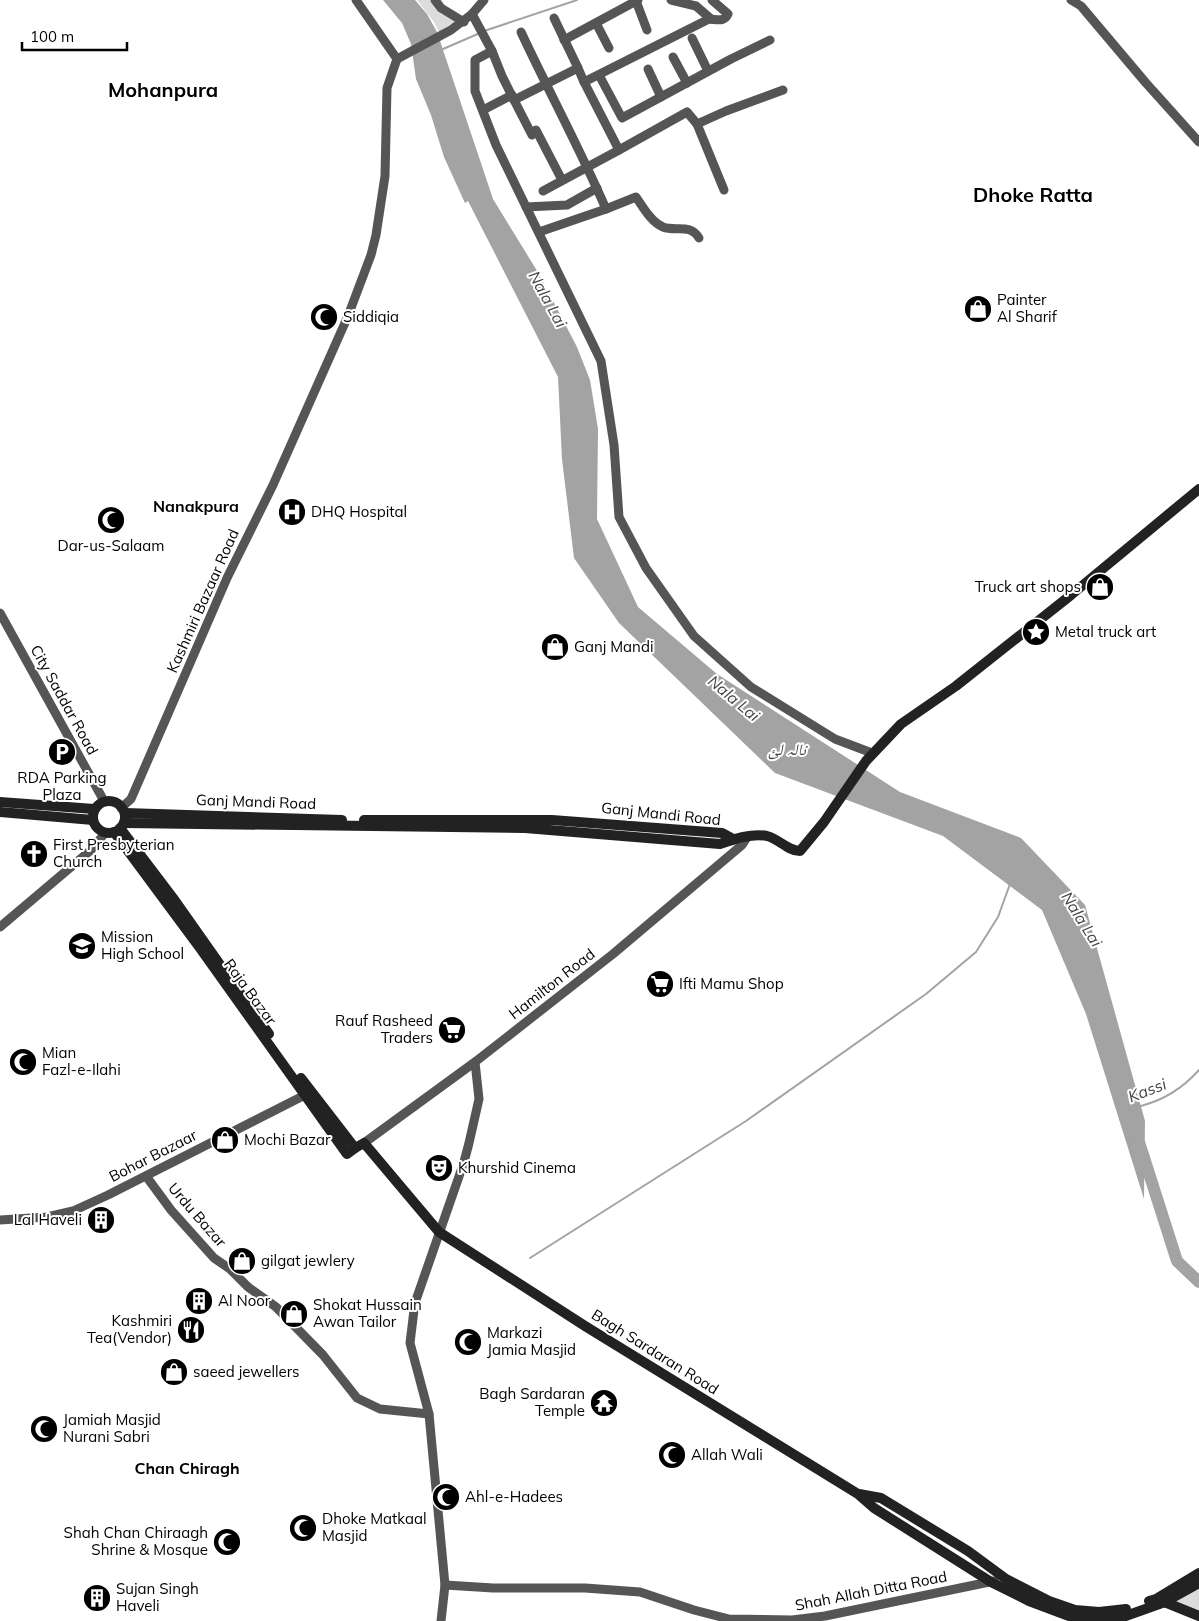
<svg xmlns="http://www.w3.org/2000/svg" width="1199" height="1621" font-family="Mulish,'Noto Naskh Arabic',sans-serif">
  <style>
    .green { fill: #dcdcdc }
    .water { fill: #a3a3a3 }
    .lines { fill: none; stroke-linecap: round; stroke-linejoin: round }
    .stream { stroke: #a3a3a3; stroke-width: 2 }
    .river { stroke: #a3a3a3; stroke-width: 12 }
    .tertiary { stroke: #555; stroke-width: 9 }
    .secondary { stroke: #222; stroke-width: 10 }
    .labels { text-anchor: middle; stroke-width: 4; stroke-linejoin: round; paint-order: stroke }
    .poi-label { font-size: 15px; fill: #000; stroke: #fff; text-anchor: start }
    .street-label { font-size: 15px; fill: #000; stroke: #fff }
    .water-label { font-size: 16px; font-style: italic; fill: #444; stroke: #fff }
    .neighbourhood-label { font-size: 16px; font-weight: bold; fill: #000; stroke: #fff }
    .district-label { font-size: 20px; font-weight: bold; fill: #000; stroke: #fff }
  </style>
  <rect width="100%" height="100%" fill="#fff"/>
  <g class="green">
    <path d="M417 0H430L456 21 439 32 434 22Z"/>
    <path d="M1199 1584V1616L1166 1603Z"/>
  </g>
  <path class="water" d="M383 0H415L427 14 437 32 493 199 539 274 577 347 590 380 598 429 597 519 638 607 717 674 900 792 1021 838 1085 905 1145 1121 1144 1199 1086 1014 1042 910 943 836 775 773 619 623 574 558 562 459 558 377 468 201 465 203 444 157 431 115 416 79 411 44 402 23Z"/>
  <g class="lines">
    <g class="stream">
      <path d="M484 31 577 0"/>
      <path d="M443 49 480 33"/>
      <path d="M1141 1106C1164 1100 1183 1088 1199 1070"/>
      <path d="M530 1258 746 1121 926 994 976 952 998 917 1010 884"/>
    </g>
    <path class="river" d="M1139 1142 1177 1261 1199 1282"/>
    <g class="tertiary">
      <path d="M356 0 397 59"/>
      <path d="M435 0 441 8 464 22"/>
      <path d="M671 0 696 6 711 19"/>
      <path d="M1071 0 1081 6 1146 83 1199 142"/>
      <path d="M636 1 647 30"/>
      <path d="M472 14 492 51 475 60V91L496 145 601 361 614 445 619 517 646 568 694 636 751 687 835 739 872 753"/>
      <path d="M554 18 578 68"/>
      <path d="M596 23 609 48"/>
      <path d="M521 32C549 92 580 149 606 209L636 197C643 207 651 222 663 227 676 232 690 223 699 238"/>
      <path d="M692 38 708 71"/>
      <path d="M564 40 638 0"/>
      <path d="M492 51 502 76 514 100 578 68 584 82 709 19C716 19 724 23 728 14L712 0"/>
      <path d="M673 57 687 83"/>
      <path d="M397 59 451 30 472 14 484 0"/>
      <path d="M648 69 661 97"/>
      <path d="M599 75 622 118 731 59 770 40"/>
      <path d="M584 82 619 150 687 112 697 124 724 190"/>
      <path d="M514 100 532 135"/>
      <path d="M483 110 512 95"/>
      <path d="M697 124 726 111 783 90"/>
      <path d="M536 130 562 180"/>
      <path d="M543 191 619 150"/>
      <path d="M526 207 567 205 597 188"/>
      <path d="M539 232 606 209"/>
      <path d="M0 613 104 801"/>
      <path d="M121 808 131 799 227 578 273 485 348 316 371 255 376 235 385 176 387 88 397 59"/>
      <path d="M0 927 91 850 105 833"/>
      <path d="M364 1143 475 1062 613 954 742 845 748 836"/>
      <path d="M146 1176 171 1210 214 1258 230 1269 248 1287 276 1307 323 1355 357 1398 380 1409 429 1414"/>
      <path d="M0 1220 47 1217 73 1211 108 1195 305 1095 310 1091"/>
      <path d="M445 1585 493 1588H585L640 1592 694 1610 729 1619 792 1620 825 1616 994 1581"/>
      <path d="M441 1621 445 1585 429 1414 410 1343 414 1310 416 1300 464 1162 469 1143 479 1099 475 1062"/>
    </g>
    <g class="secondary">
      <circle cx="109" cy="817" r="16"/>
      <path d="M0 802 94 809"/>
      <path d="M0 812 93 820"/>
      <path d="M125 813 342 820"/>
      <path d="M364 820H552L722 833 733 839"/>
      <path d="M124 823 525 828 720 844C734 839 752 833 767 836 779 839 788 851 800 851L824 822 866 761 901 724 956 686 1071 595 1199 489"/>
      <path d="M120 828 173 898 269 1034"/>
      <path d="M114 832 200 948 347 1154 355 1148 364 1143 439 1232 585 1326 858 1494 874 1508 991 1582 1029 1601 1069 1616 1108 1619 1123 1617 1165 1602 1199 1583"/>
      <path d="M301 1078 355 1148"/>
      <path d="M859 1494 881 1498 968 1551 1006 1579 1049 1601 1075 1610 1099 1612 1126 1609"/>
      <path d="M1149 1601 1156 1599 1199 1573"/>
      <path d="M1162 1601 1199 1616"/>
    </g>
  </g>
  <defs>
    <symbol id="shop-disc" viewBox="-11 -11 22 22"><circle r="9.5" fill="#000" stroke="#fff"/><path d="M-5-2.5h2.3a2.7 3.5 0 0 1 5.4 0H5L5.5 6h-11ZM-1.5-2.5h3a1.5 2.3 0 0 0-3 0Z" fill="#fff"/></symbol>
    <symbol id="mosque-disc" viewBox="-11 -11 22 22"><circle r="9.5" fill="#000" stroke="#fff"/><path d="M3.5-4.9A6 6 0 1 0 3.5 4.9A5 5 0 1 1 3.5-4.9Z" fill="#fff"/></symbol>
    <symbol id="hospital-disc" viewBox="-11 -11 22 22"><circle r="9.5" fill="#000" stroke="#fff"/><path d="M-5-5h3v3.5h4V-5h3V5h-3V1.5h-4V5h-3Z" fill="#fff"/></symbol>
    <symbol id="sight-disc" viewBox="-11 -11 22 22"><circle r="9.5" fill="#000" stroke="#fff"/><path d="M0-6L1.8-2.2L6-1.7L2.9 1.2L3.7 5.4L0 3.3L-3.7 5.4L-2.9 1.2L-6-1.7L-1.8-2.2Z" fill="#fff"/></symbol>
    <symbol id="parking-disc" viewBox="-11 -11 22 22"><circle r="9.5" fill="#000" stroke="#fff"/><path d="M-3.5-5.5H1a3.5 3.5 0 0 1 0 7H-1V5.5H-3.5ZM-1-3.4V-.6H.8a1.4 1.4 0 0 0 0-2.8Z" fill="#fff"/></symbol>
    <symbol id="church-disc" viewBox="-11 -11 22 22"><circle r="9.5" fill="#000" stroke="#fff"/><path d="M-1.2-6h2.4v3.5h3.3v2.4h-3.3V6h-2.4V-.1h-3.3v-2.4h3.3Z" fill="#fff"/></symbol>
    <symbol id="school-disc" viewBox="-11 -11 22 22"><circle r="9.5" fill="#000" stroke="#fff"/><path d="M0-5L7-2L0 1L-7-2ZM-4 1L0 2.5L4 1V4Q0 6-4 4Z" fill="#fff"/></symbol>
    <symbol id="supermarket-disc" viewBox="-11 -11 22 22"><circle r="9.5" fill="#000" stroke="#fff"/><path d="M-6-5.5h2.5l.6 2H6L4.5 2H-2.5L-4.4-4H-6ZM-1.5 3.2a1.3 1.3 0 1 0 .1 0ZM3 3.2a1.3 1.3 0 1 0 .1 0Z" fill="#fff"/></symbol>
    <symbol id="theatre-disc" viewBox="-11 -11 22 22"><circle r="9.5" fill="#000" stroke="#fff"/><path d="M-5-5.5Q0-4 5-5.5V0Q5 5 0 6Q-5 5-5 0ZM-3.3-2.5H-1v1.5H-3.3ZM1-2.5H3.3v1.5H1ZM-2.8 1Q0 5.5 2.8 1Z" fill="#fff"/></symbol>
    <symbol id="building-disc" viewBox="-11 -11 22 22"><circle r="9.5" fill="#000" stroke="#fff"/><path d="M-4-6H4V6H1V3H-1V6H-4ZM-2.5-4.3h1.7v1.8h-1.7ZM.8-4.3h1.7v1.8H.8ZM-2.5-1h1.7V.8h-1.7ZM.8-1h1.7V.8H.8Z" fill="#fff"/></symbol>
    <symbol id="restaurant-disc" viewBox="-11 -11 22 22"><circle r="9.5" fill="#000" stroke="#fff"/><path d="M-5-6h1v4h1v-4h1v4h1v-4h1v5L-1.5 .5V6h-2V.5L-5-1ZM5-6V6H3V1.5H1.5Q1.5-4 5-6Z" fill="#fff"/></symbol>
    <symbol id="temple-disc" viewBox="-11 -11 22 22"><circle r="9.5" fill="#000" stroke="#fff"/><path d="M0-6L5-2H3V0L6.5 2.5H4V6H1.5V3h-3V6H-4V2.5H-6.5L-3 0V-2H-5Z" fill="#fff"/></symbol>
  </defs>
  <g fill-rule="evenodd">
    <use href="#shop-disc" x="962" y="293" width="32" height="32"/>
    <use href="#mosque-disc" x="308" y="301" width="32" height="32"/>
    <use href="#hospital-disc" x="276" y="496" width="32" height="32"/>
    <use href="#mosque-disc" x="95" y="504" width="32" height="32"/>
    <use href="#shop-disc" x="1084" y="571" width="32" height="32"/>
    <use href="#sight-disc" x="1020" y="616" width="32" height="32"/>
    <use href="#shop-disc" x="539" y="631" width="32" height="32"/>
    <use href="#parking-disc" x="46" y="736" width="32" height="32"/>
    <use href="#church-disc" x="18" y="838" width="32" height="32"/>
    <use href="#school-disc" x="66" y="930" width="32" height="32"/>
    <use href="#supermarket-disc" x="644" y="968" width="32" height="32"/>
    <use href="#supermarket-disc" x="436" y="1014" width="32" height="32"/>
    <use href="#mosque-disc" x="7" y="1046" width="32" height="32"/>
    <use href="#shop-disc" x="209" y="1124" width="32" height="32"/>
    <use href="#theatre-disc" x="423" y="1152" width="32" height="32"/>
    <use href="#building-disc" x="85" y="1204" width="32" height="32"/>
    <use href="#shop-disc" x="226" y="1245" width="32" height="32"/>
    <use href="#building-disc" x="183" y="1285" width="32" height="32"/>
    <use href="#shop-disc" x="278" y="1298" width="32" height="32"/>
    <use href="#restaurant-disc" x="175" y="1314" width="32" height="32"/>
    <use href="#mosque-disc" x="452" y="1326" width="32" height="32"/>
    <use href="#shop-disc" x="158" y="1356" width="32" height="32"/>
    <use href="#temple-disc" x="588" y="1387" width="32" height="32"/>
    <use href="#mosque-disc" x="28" y="1413" width="32" height="32"/>
    <use href="#mosque-disc" x="656" y="1439" width="32" height="32"/>
    <use href="#mosque-disc" x="430" y="1481" width="32" height="32"/>
    <use href="#mosque-disc" x="287" y="1512" width="32" height="32"/>
    <use href="#mosque-disc" x="211" y="1526" width="32" height="32"/>
    <use href="#building-disc" x="81" y="1582" width="32" height="32"/>
  </g>
  <g class="labels">
    <g class="poi-label">
      <text x="997" y="305">Painter<tspan x="997" dy="17">Al Sharif</tspan></text>
      <text x="343" y="322">Siddiqia</text>
      <text x="311" y="517">DHQ Hospital</text>
      <text x="111" y="551" text-anchor="middle">Dar-us-Salaam</text>
      <text x="1081" y="592" text-anchor="end">Truck art shops</text>
      <text x="1055" y="637">Metal truck art</text>
      <text x="574" y="652">Ganj Mandi</text>
      <text x="62" y="783" text-anchor="middle">RDA Parking<tspan x="62" dy="17">Plaza</tspan></text>
      <text x="53" y="850">First Presbyterian<tspan x="53" dy="17">Church</tspan></text>
      <text x="101" y="942">Mission<tspan x="101" dy="17">High School</tspan></text>
      <text x="679" y="989">Ifti Mamu Shop</text>
      <text x="433" y="1026" text-anchor="end">Rauf Rasheed<tspan x="433" dy="17">Traders</tspan></text>
      <text x="42" y="1058">Mian<tspan x="42" dy="17">Fazl-e-Ilahi</tspan></text>
      <text x="244" y="1145">Mochi Bazar</text>
      <text x="458" y="1173">Khurshid Cinema</text>
      <text x="82" y="1225" text-anchor="end">Lal Haveli</text>
      <text x="261" y="1266">gilgat jewlery</text>
      <text x="218" y="1306">Al Noor</text>
      <text x="313" y="1310">Shokat Hussain<tspan x="313" dy="17">Awan Tailor</tspan></text>
      <text x="172" y="1326" text-anchor="end">Kashmiri<tspan x="172" dy="17">Tea(Vendor)</tspan></text>
      <text x="487" y="1338">Markazi<tspan x="487" dy="17">Jamia Masjid</tspan></text>
      <text x="193" y="1377">saeed jewellers</text>
      <text x="585" y="1399" text-anchor="end">Bagh Sardaran<tspan x="585" dy="17">Temple</tspan></text>
      <text x="63" y="1425">Jamiah Masjid<tspan x="63" dy="17">Nurani Sabri</tspan></text>
      <text x="691" y="1460">Allah Wali</text>
      <text x="465" y="1502">Ahl-e-Hadees</text>
      <text x="322" y="1524">Dhoke Matkaal<tspan x="322" dy="17">Masjid</tspan></text>
      <text x="208" y="1538" text-anchor="end">Shah Chan Chiraagh<tspan x="208" dy="17">Shrine &amp; Mosque</tspan></text>
      <text x="116" y="1594">Sujan Singh<tspan x="116" dy="17">Haveli</tspan></text>
    </g>
    <g class="street-label">
      <text transform="translate(203 601) rotate(-66)" y="5">Kashmiri Bazaar Road</text>
      <text transform="translate(64 700) rotate(61)" y="5">City Saddar Road</text>
      <text transform="translate(256 802) rotate(2)" y="5">Ganj Mandi Road</text>
      <text transform="translate(661 814) rotate(6)" y="5">Ganj Mandi Road</text>
      <text transform="translate(552 984) rotate(-38)" y="5">Hamilton Road</text>
      <text transform="translate(250 992) rotate(54)" y="5">Raja Bazar</text>
      <text transform="translate(153 1156) rotate(-27)" y="5">Bohar Bazaar</text>
      <text transform="translate(197 1215) rotate(49)" y="5">Urdu Bazar</text>
      <text transform="translate(655 1352) rotate(32)" y="5">Bagh Sardaran Road</text>
      <text transform="translate(871 1591) rotate(-11)" y="5">Shah Allah Ditta Road</text>
    </g>
    <g class="water-label">
      <text transform="translate(548 299) rotate(61)" y="6">Nala Lai</text>
      <text transform="translate(734 698) rotate(40)" y="6">Nala Lai</text>
      <text x="787" y="755">نالہ لئ</text>
      <text transform="translate(1082 919) rotate(58)" y="6">Nala Lai</text>
      <text transform="translate(1147 1090) rotate(-21)" y="6">Kassi</text>
    </g>
    <g class="neighbourhood-label">
      <text x="196" y="512">Nanakpura</text>
      <text x="187" y="1474">Chan Chiragh</text>
    </g>
    <g class="district-label">
      <text x="163" y="97">Mohanpura</text>
      <text x="1033" y="202">Dhoke Ratta</text>
    </g>
  </g>
  <path d="M22 42v8h105v-8" fill="none" stroke="#000000" stroke-width="2.5"/>
  <text x="30" y="42" font-size="15" fill="#000000" stroke="#ffffff" stroke-width="4" paint-order="stroke">100 m</text>
</svg>
